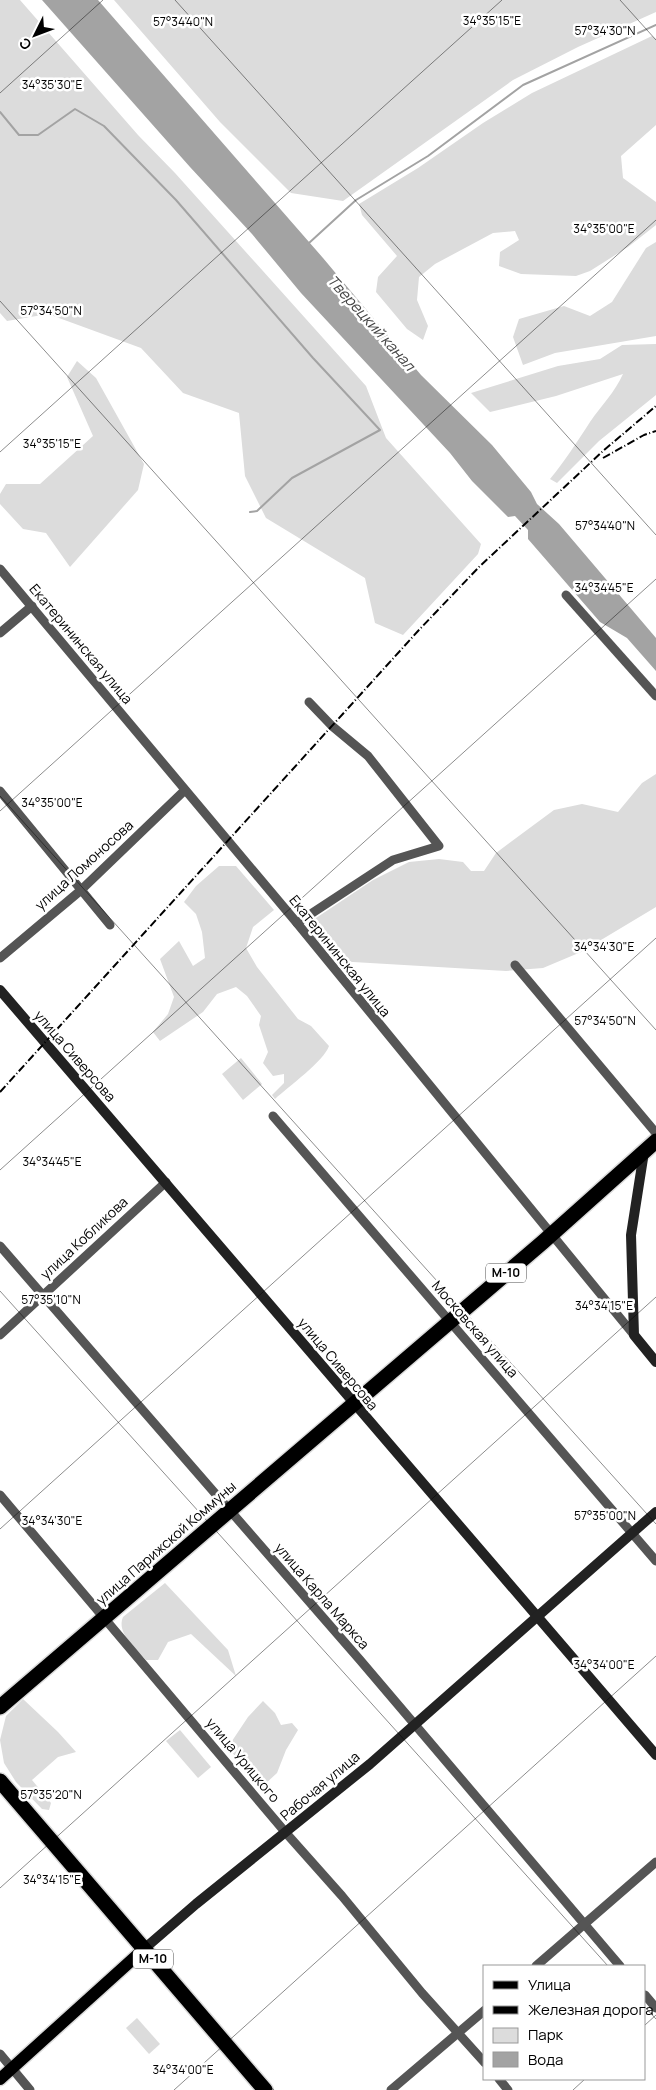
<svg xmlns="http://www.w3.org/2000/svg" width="656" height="2090" font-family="Manrope,sans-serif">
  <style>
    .green { fill: #dcdcdc }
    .water { fill: #a3a3a3 }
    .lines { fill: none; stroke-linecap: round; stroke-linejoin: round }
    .stream { stroke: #a3a3a3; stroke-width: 2 }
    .primary-casing { stroke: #dbdbdb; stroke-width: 15 }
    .highway-casing { stroke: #dbdbdb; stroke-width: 18 }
    .street { stroke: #555; stroke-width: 9 }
    .secondary { stroke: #222; stroke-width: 10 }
    .primary { stroke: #000; stroke-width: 12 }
    .highway { stroke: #000; stroke-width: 15 }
    .rail { stroke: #000; stroke-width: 2; stroke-dasharray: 8 2.5 1 2.5; stroke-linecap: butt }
    .ticks { fill: none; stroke: #000; stroke-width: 1; stroke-opacity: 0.45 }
    .labels { text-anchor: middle; stroke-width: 5; stroke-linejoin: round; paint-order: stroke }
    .shield { fill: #fff; stroke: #4c4c4c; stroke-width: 1 }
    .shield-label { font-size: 12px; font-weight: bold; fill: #000 }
    .street-label { font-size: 14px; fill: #000; stroke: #fff }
    .water-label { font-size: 15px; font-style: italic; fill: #444; stroke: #fff }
    .ticks-label { font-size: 12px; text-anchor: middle; fill: #000; stroke: #fff; stroke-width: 5; stroke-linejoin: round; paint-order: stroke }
  </style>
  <rect width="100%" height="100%" fill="#fff"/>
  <g class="green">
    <path d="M0 0H20L138 135 175 173 366 386 386 438 481 544 478 554 403 635 375 623 365 578 266 518 245 476 239 413 183 393 141 348 48 314 7 321 0 313Z"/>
    <path d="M114 0H656V12L578 47 513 80 343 201 291 193 220 122Z"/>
    <path d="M652 36 656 39V125L621 156 623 178 656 202V225L628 247 590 271 576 276 521 274 499 266 500 252 519 240 515 231 493 233 435 264 419 277 417 300 428 326 423 340 407 329 376 292 378 277 397 256 362 215 359 204 418 168 483 123 532 93Z"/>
    <path d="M656 242V336L555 353 523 365 513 337 519 319 564 306 590 316 612 302 646 248Z"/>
    <path d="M656 344V395L599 441 557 483 550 479C565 461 577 442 590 422 601 406 615 392 623 374L556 396 490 412 471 393 558 366 600 359 622 345Z"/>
    <path d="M77 361 96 378 144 464 138 490 70 567 46 533 23 529 0 504V494L6 484H40L93 436 67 377Z"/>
    <path d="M656 774V907L581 952 543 968 506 971 336 961 314 936 313 920 373 880 409 862 439 859 463 862 471 871H484L496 853 554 810 582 804 618 812 642 783Z"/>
    <path d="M219 866H236L274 910 253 927 246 948 257 967 298 1019 311 1026 329 1046C324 1061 288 1087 275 1099L272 1095 284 1083V1074L273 1076 263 1063 268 1052 259 1025 261 1016 247 996 236 987 217 994 203 1012 160 1041 153 1032 168 1014 174 997 160 959 179 941 193 966 205 958 202 932 196 914 184 902 196 886Z"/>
    <path d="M241 1058 262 1084 243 1100 222 1074Z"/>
    <path d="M165 1583 228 1650 236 1676 191 1634 168 1642 158 1660H146C136 1648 116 1633 123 1617Z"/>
    <path d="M23 1699 58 1732 76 1752 58 1757 32 1780 51 1803 49 1810 42 1809 16 1782 4 1763 0 1740 6 1716Z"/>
    <path d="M263 1701 275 1713 281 1725 292 1723 298 1730 286 1750 277 1773 264 1785 248 1773 228 1747 248 1717Z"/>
    <path d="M180 1730 211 1767 198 1778 166 1741Z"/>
    <path d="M137 2018 160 2044 149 2054 126 2028Z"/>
  </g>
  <path class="water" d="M42 0H98L323 258 421 375 492 445 531 492 537 504 559 524 656 638V671L627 638 600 622 528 539V530L515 516 508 517 472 481 450 453 301 293 252 234 190 167Z"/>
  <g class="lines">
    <g class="stream">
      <path d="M0 112 19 135H38L75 109 104 126 176 200 313 358 380 430 292 478 257 511 250 512"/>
      <path d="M309 243 356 200 428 156 523 85 656 25"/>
    </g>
    <defs>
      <path id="primary" d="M0 2079 144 1949"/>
      <g id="highway">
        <path d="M0 1707 543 1242 656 1141"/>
        <path d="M0 1781 265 2090"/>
      </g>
    </defs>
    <use href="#primary" class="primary-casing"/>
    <use href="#highway" class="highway-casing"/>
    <g class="street">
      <path d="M0 569 297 923 634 1335"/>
      <path d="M566 595 656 696"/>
      <path d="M0 633 32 606"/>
      <path d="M0 791 110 925"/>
      <path d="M297 923 393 860 439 846 368 756 332 726 309 702"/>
      <path d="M0 958 80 891 185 790"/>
      <path d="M515 965 656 1133"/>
      <path d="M273 1116 656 1561"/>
      <path d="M0 1246 360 1660 620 1966"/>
      <path d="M0 1335 166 1182"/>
      <path d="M0 1495 286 1833 342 1896 422 1993 485 2063"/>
      <path d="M536 1966 656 1862"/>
      <path d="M645 1995 656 2008"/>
      <path d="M0 2054 30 2090"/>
      <path d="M499 2079 508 2090"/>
      <path d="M391 2090 485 2010"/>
    </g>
    <g class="secondary">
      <path d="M0 990 656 1755"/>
      <path d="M644 1152 631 1235 634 1335 656 1362"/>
      <path d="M144 1949 196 1904 370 1764 656 1512"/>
    </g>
    <use href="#primary" class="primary"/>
    <use href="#highway" class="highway"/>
    <g class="rail">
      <path d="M603 458 644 435 656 431"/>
      <path d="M0 1092 418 631 479 567 603 451 656 406"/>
    </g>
  </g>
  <path class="ticks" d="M175 0 656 535M620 0 656 40M0 93 103 0M0 301 656 1030M0 452 502 0M0 796 656 1524M0 811 656 220M0 1170 656 579M0 1291 608 1966M0 1529 656 938M0 1786 274 2090M0 1888 656 1297M645 2007 656 2019M645 2025 656 2015M174 2090 656 1656M573 2090 585 2079"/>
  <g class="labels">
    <g class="shield">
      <rect x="486" y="1263.5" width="40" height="19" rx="4"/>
      <rect x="133" y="1949.5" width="40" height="19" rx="4"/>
    </g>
    <g class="shield-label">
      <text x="506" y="1277">М-10</text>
      <text x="153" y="1963">М-10</text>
    </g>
    <g class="street-label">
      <text transform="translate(81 644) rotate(50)" y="5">Екатерининская улица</text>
      <text transform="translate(84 865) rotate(-42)" y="5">улица Ломоносова</text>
      <text transform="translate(340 956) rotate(51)" y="5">Екатерининская улица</text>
      <text transform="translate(75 1056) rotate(49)" y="5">улица Сиверсова</text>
      <text transform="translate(84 1238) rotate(-43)" y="5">улица Кобликова</text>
      <text transform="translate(475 1329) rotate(49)" y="5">Московская улица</text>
      <text transform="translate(338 1364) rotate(50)" y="5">улица Сиверсова</text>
      <text transform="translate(166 1543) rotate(-41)" y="5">улица Парижской Коммуны</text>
      <text transform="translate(322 1596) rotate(49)" y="5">улица Карла Маркса</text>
      <text transform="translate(243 1760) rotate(50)" y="5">улица Урицкого</text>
      <text transform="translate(320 1786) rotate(-40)" y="5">Рабочая улица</text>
    </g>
    <g class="water-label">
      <text transform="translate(371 323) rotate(48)" y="5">Тверецкий канал</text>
    </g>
  </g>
  <g class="ticks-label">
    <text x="492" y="25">34°35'15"E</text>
    <text x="183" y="26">57°34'40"N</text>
    <text x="605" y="35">57°34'30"N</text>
    <text x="52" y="89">34°35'30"E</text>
    <text x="604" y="233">34°35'00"E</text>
    <text x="51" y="315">57°34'50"N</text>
    <text x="52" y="448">34°35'15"E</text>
    <text x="605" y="530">57°34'40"N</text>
    <text x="604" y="592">34°34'45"E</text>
    <text x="52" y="807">34°35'00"E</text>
    <text x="604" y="951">34°34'30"E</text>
    <text x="605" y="1025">57°34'50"N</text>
    <text x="52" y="1166">34°34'45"E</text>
    <text x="51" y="1304">57°35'10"N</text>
    <text x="604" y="1310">34°34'15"E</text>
    <text x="605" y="1520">57°35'00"N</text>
    <text x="52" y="1525">34°34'30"E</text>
    <text x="604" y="1669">34°34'00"E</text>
    <text x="51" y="1799">57°35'20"N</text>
    <text x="52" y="1884">34°34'15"E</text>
    <text x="183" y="2074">34°34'00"E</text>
  </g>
  <rect x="483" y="1965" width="162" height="115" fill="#ffffff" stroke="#999999"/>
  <rect x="493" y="1981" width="25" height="8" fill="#000000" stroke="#999999"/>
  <text x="528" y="1990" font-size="15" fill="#000000">Улица</text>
  <rect x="493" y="2006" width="25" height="8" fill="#000000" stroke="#999999"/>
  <text x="528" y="2015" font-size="15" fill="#000000">Железная дорога</text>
  <rect x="493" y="2028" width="25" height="15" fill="#dcdcdc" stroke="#999999"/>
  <text x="528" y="2040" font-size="15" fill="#000000">Парк</text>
  <rect x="493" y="2052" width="25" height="15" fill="#a3a3a3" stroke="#999999"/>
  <text x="528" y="2065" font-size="15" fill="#000000">Вода</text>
  <g transform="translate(35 35) rotate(228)" stroke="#ffffff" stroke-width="4" paint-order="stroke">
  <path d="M0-4L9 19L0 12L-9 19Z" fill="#000000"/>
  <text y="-8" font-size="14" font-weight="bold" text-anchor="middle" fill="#000000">С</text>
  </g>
</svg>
